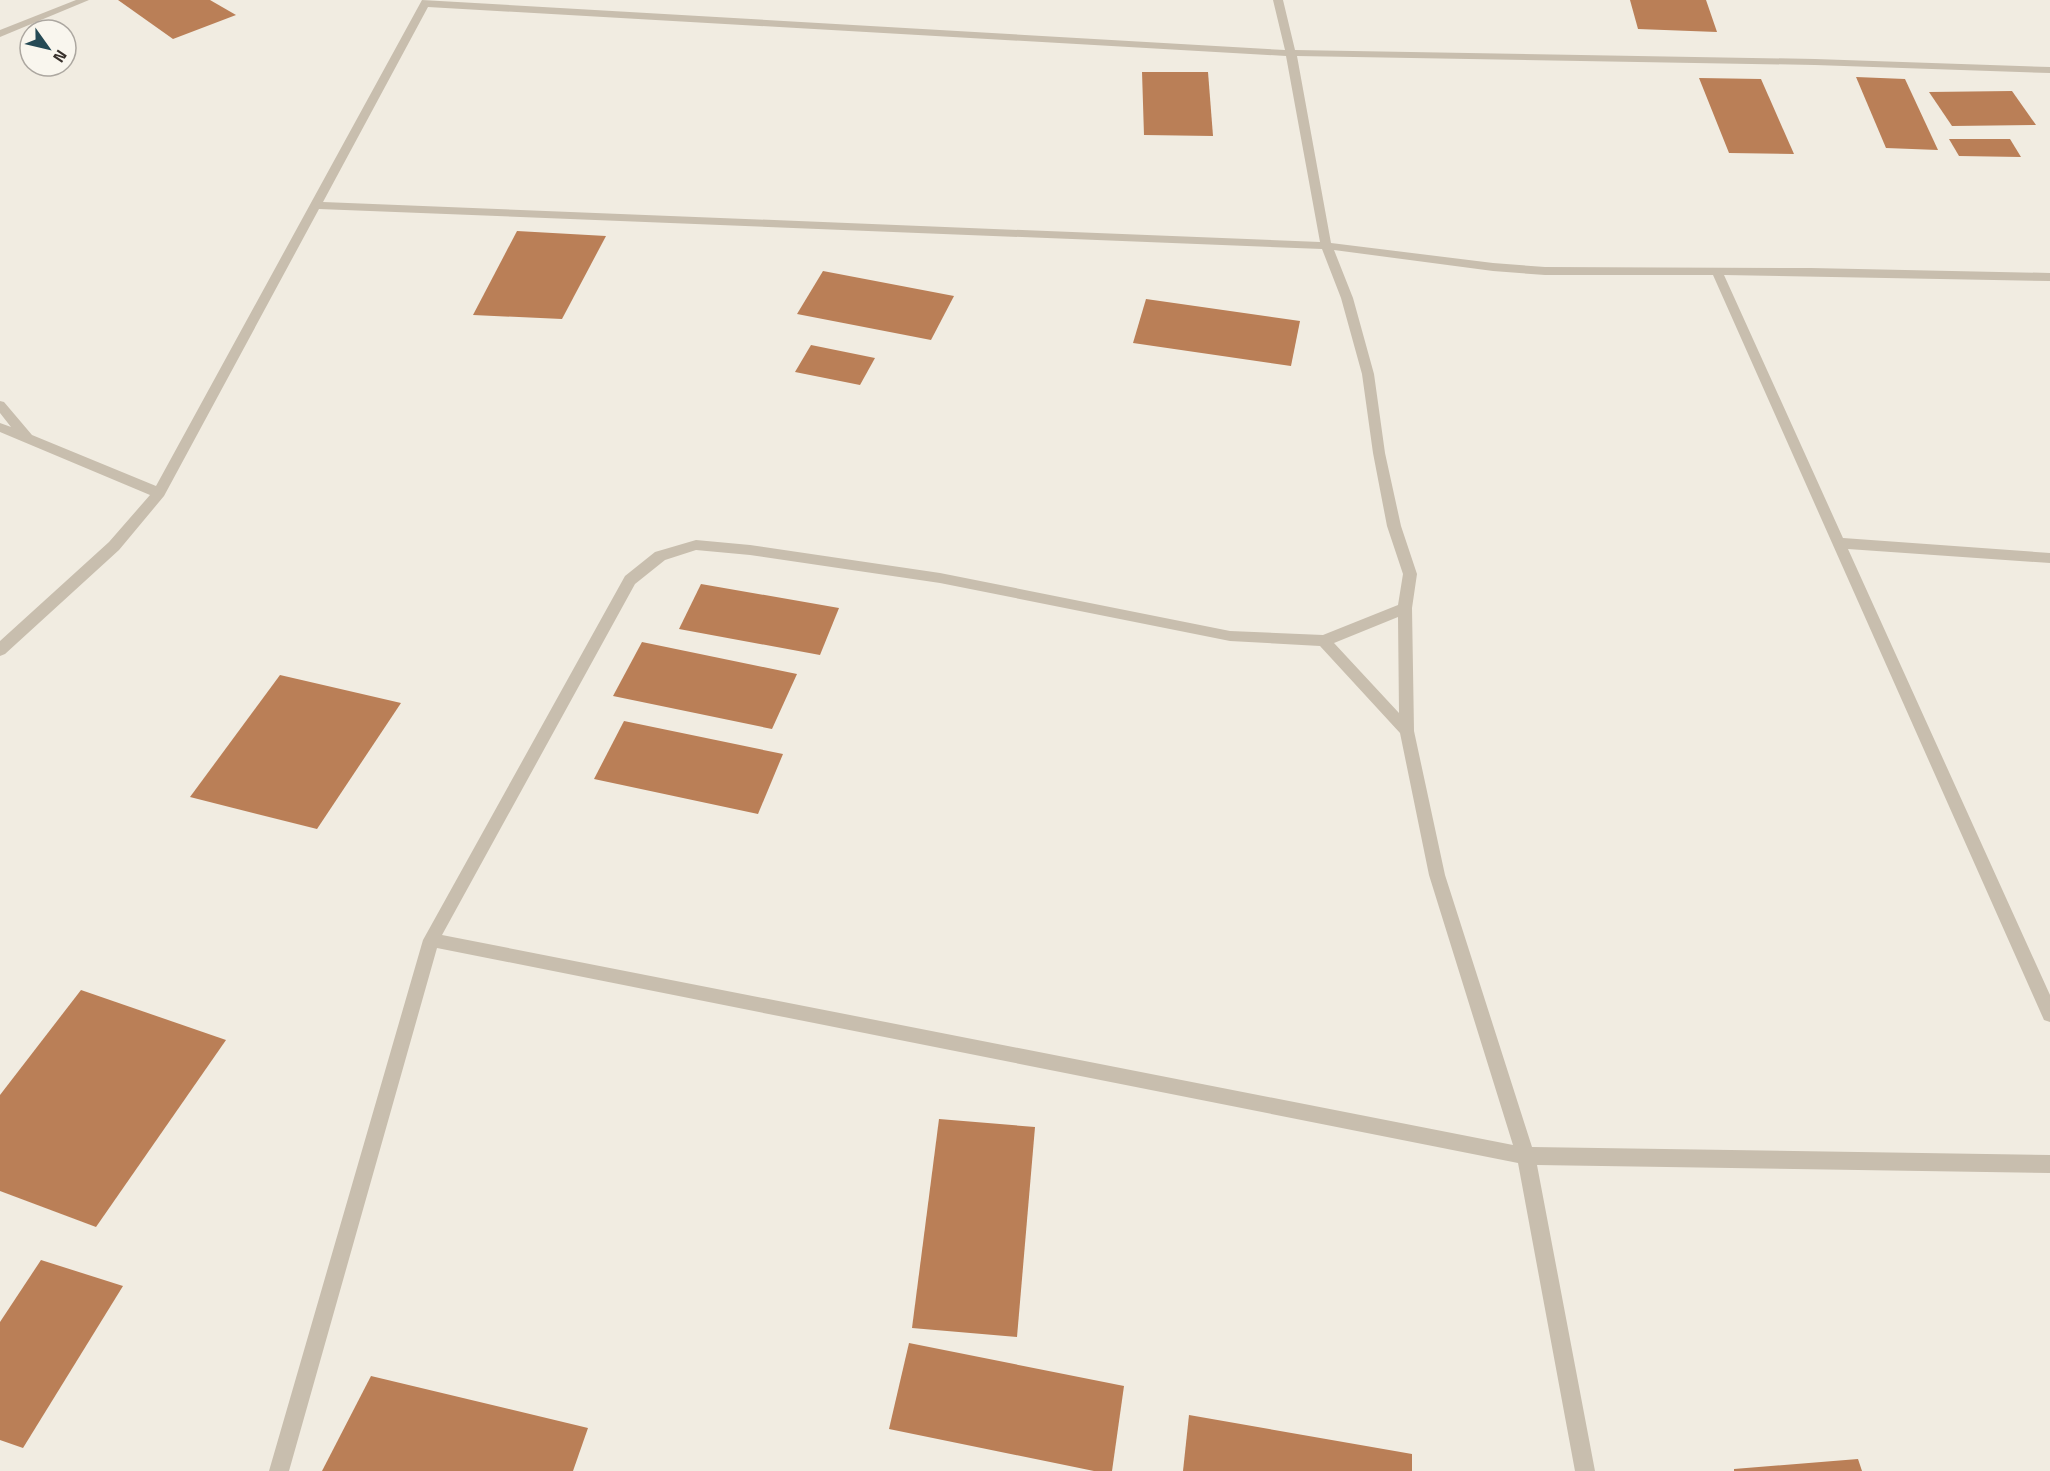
<svg xmlns="http://www.w3.org/2000/svg" width="2050" height="1471" font-family="'Titillium Web',sans-serif">
  <style>
    .building { fill: #ba7f57 }
    .lines { fill: none; stroke-linecap: round; stroke-linejoin: round }
    .minor { fill: #c8beae; fill-rule: evenodd }
  </style>
  <rect width="100%" height="100%" fill="#f1ece1"/>
  <g class="building">
    <path d="M118 0H210L236 15 173 39Z"/>
    <path d="M1630 0H1706L1717 32 1638 29Z"/>
    <path d="M1142 72H1208L1213 136 1144 135Z"/>
    <path d="M1856 77 1905 79 1938 150 1886 148Z"/>
    <path d="M1699 78 1761 79 1794 154 1729 153Z"/>
    <path d="M2012 91 2036 125 1952 126 1929 92Z"/>
    <path d="M1949 139H2010L2021 157 1959 156Z"/>
    <path d="M517 231 606 236 562 319 473 315Z"/>
    <path d="M823 271 954 296 931 340 797 314Z"/>
    <path d="M1146 299 1300 321 1291 366 1133 343Z"/>
    <path d="M811 345 875 358 860 385 795 372Z"/>
    <path d="M701 584 839 608 820 655 679 629Z"/>
    <path d="M642 642 797 674 772 729 613 696Z"/>
    <path d="M280 675 401 703 317 829 190 797Z"/>
    <path d="M624 721 783 754 758 814 594 779Z"/>
    <path d="M81 990 226 1040 96 1227 0 1191V1095Z"/>
    <path d="M939 1119 1035 1127 1017 1337 912 1328Z"/>
    <path d="M41 1260 123 1286 23 1448 0 1440V1322Z"/>
    <path d="M909 1343 1124 1386 1112 1471H1094L889 1429Z"/>
    <path d="M371 1376 588 1428 573 1471H322Z"/>
    <path d="M1189 1415 1412 1454V1471H1183Z"/>
    <path d="M1858 1459 1862 1471H1734V1469Z"/>
  </g>
  <g class="lines">
    <g class="minor">
      <path d="M76 0H89L0 37V30Z"/>
      <path d="M422 0 1285 50 1273 0H1283L1295 50 1815 59 2050 67V73L1815 65 1297 56 1331 243 1493 263 1545 267 1811 268 2050 273V281L1724 275 1843 538 2050 553V563L1848 549 2050 995V1022L2044 1020 1713 275H1545L1493 271 1334 250 1353 298 1374 374 1385 453 1401 526 1417 574 1412 608 1414 731 1445 875 1532 1147 2050 1155V1173L1537 1165 1595 1471H1575L1518 1163 437 948 289 1471H269L423 940 625 576 655 552 696 540 750 545 940 573 1230 631 1323 635 1398 605 1403 574 1387 526 1373 453 1362 374 1341 298 1322 249 319 209 164 496 119 550 5 654 0 656V641L109 542 150 495 0 432V423L11 427 0 413V401L4 402 32 435 156 486ZM428 7 1286 56 1320 242 323 202ZM696 550 750 555 940 583 1230 641 1320 646 1400 733 1429 875 1513 1145 442 935 635 584 665 560ZM1398 617 1399 713 1334 643Z"/>
    </g>
  </g>
  <g transform="translate(48 48) rotate(124)"><circle r="28" fill="#f9f6ee" stroke="#aca7a0" stroke-width="1.5"/>
  <path d="M0-4.5L10 22L0 15L-10 22Z" fill="#254a55"/>
  <text y="-9" font-size="16" font-weight="bold" text-anchor="middle" fill="#38312c">N</text>
  </g>
</svg>
